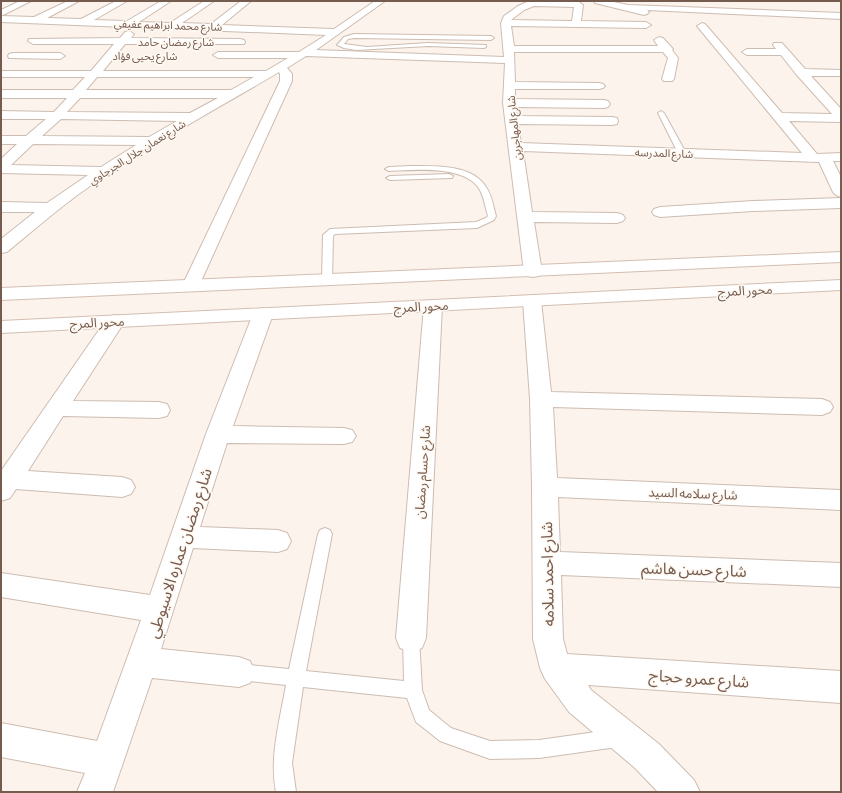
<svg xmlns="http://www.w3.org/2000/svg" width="842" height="793" font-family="'Asap Condensed','Noto Sans Arabic',sans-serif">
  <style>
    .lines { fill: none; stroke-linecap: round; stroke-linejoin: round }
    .lane-casing { stroke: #cdbcb1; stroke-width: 2 }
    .street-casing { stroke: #cdbcb1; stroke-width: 2 }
    .secondary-casing { stroke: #d3beb1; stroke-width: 2 }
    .lane { fill: #fff; fill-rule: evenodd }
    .street { fill: #fff; fill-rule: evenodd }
    .secondary { fill: #fff; fill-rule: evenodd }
    .labels { text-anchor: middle; stroke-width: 3; stroke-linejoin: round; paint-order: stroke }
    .far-street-label { font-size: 11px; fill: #765b4f; stroke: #fef9f2 }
    .street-label { font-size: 13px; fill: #765b4f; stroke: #fef9f2 }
    .near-street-label { font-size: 16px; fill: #765b4f; stroke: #fef9f2 }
  </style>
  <rect width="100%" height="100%" fill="#fcf4ec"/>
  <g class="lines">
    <defs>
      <g id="lane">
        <path d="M354 34 491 36 494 38 491 40 354 38 348 39 344 44 367 47 428 43 486 45V47L484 48 428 46 356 50 344 48 337 45 344 37Z"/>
        <path d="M661 111 664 113 686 153 685 155H679L658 113Z"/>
        <path d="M411 166C435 166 472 164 486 187 492 195 493 206 496 216L494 220 477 228 335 234 333 236 332 280 327 283 324 282 322 280 323 235 330 229 476 222 486 218 488 216C485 207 484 195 478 187 461 165 413 170 389 171L385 169 389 167Z"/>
        <path d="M449 174 453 176 452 178 390 180 386 178 390 176Z"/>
        <path d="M325 528 330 530 332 534 306 671 404 681 403 638 405 633 411 630 417 633 419 638 422 690 429 710 451 728 490 741 539 740 617 729 623 732 626 738 623 744 617 747 539 758 490 759 440 741 416 722 407 698 303 687 292 763 296 792H276C269 757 280 720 286 685L239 680 233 678 230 672 233 666 239 664 289 669 318 534 320 530Z"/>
      </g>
      <g id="street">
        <path d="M20 1H31L1 16V10Z"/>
        <path d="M68 1H79L47 18 81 19 116 1H127L94 20 127 21 161 1H171L139 22 170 23 204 1H214L182 23 211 24 241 1H251L222 25 334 29 375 1H385L316 50 504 57 501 23 504 16 518 6 529 1 579 2 583 5 581 21 646 22 651 25 646 28 511 26 514 46H658L654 40 659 37 663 38 673 49 672 50 678 58 674 79 672 81H664L662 79 668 58 663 52H514L515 82 599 83 603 84 605 86 603 88 599 89H515V99L604 100 608 101 610 104 608 107 604 108 516 107 517 116 612 117 617 118 618 121 617 124 612 125 518 124 521 143 802 153 697 26 702 23 705 24 782 113 832 114 796 74 781 55H747L742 52 747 49H776L773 45 774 43H782L805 69 841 70V76H811L841 109V122L789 121 817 154 841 153V161H833L841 177V197L836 195 833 192 819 162 523 151 532 212 617 213 623 215 625 218 623 221 617 223 534 222 542 272 539 276 533 277 527 276 524 272 503 103 505 63 306 56 287 68 292 74V81L197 290 191 291 185 290 182 286 280 81V74L279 72C210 113 140 150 76 196 52 214 30 233 7 252L1 253V239L35 212H1V202L47 203 88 175 1 173V159L17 144H1V136H26L46 119H1V111L54 112 67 98H1V90H73L85 77H1V71H91L114 44H33L28 41 29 39 120 38 125 32 129 31 134 34 131 38 240 39 244 40 245 42 244 44H125L103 71H266L288 58H218L213 55 218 52H299L326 35 1 22V16L34 17ZM534 6 574 7 572 21 511 20 524 10ZM97 77H254L231 90H86ZM80 98H218L190 113 67 112ZM61 119 177 121 149 137 42 136ZM33 144 136 145 101 167 11 165Z"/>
        <path d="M594 1H609L628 5 841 13V19L647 10 649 12 647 14 644 15 595 3Z"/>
        <path d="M13 53H60L65 56 60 59 9 58 8 56 9 54Z"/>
        <path d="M841 198V208L753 211 660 217 654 215 652 212 654 209 660 207 753 201Z"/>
        <path d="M532 295 539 297 541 301 551 392 822 399 830 402 833 407 830 412 822 415 553 407 557 478 841 490V510L558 497 560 552 841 563V587L561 575 563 639 567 654 841 671V703L588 685 591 690 659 744 694 780 700 792H658L635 768 569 712 545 679 540 668 533 639 532 487 530 399 523 301 525 297Z"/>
        <path d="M433 300 440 302 442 306 426 638 422 648 411 652 400 648 396 638 424 306 426 302Z"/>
        <path d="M263 308 270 310 273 314 233 426 344 428 352 430 356 436 352 442 344 444 227 443 200 527 278 530 287 533 291 541 287 549 278 552 193 548 161 649 239 657 250 661 255 672 250 683 239 687 152 678 113 792H77L85 773 1 757V723L97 741 141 620 1 597V573L150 595 206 434 253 314 256 310Z"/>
        <path d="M115 315 122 317 125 321 73 401 159 402 167 404 170 410 167 416 159 418 63 416 28 471 122 477 131 480 135 487 131 494 122 497 16 489 10 498 1 501V471L108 317Z"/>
      </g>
      <g id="secondary">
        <path d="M841 252V262L1 300V288Z"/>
        <path d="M841 280V290L1 333V321Z"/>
      </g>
    </defs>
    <use href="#lane" class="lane-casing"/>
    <use href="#street" class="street-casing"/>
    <use href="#secondary" class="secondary-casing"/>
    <use href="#lane" class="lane"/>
    <use href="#street" class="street"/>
    <use href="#secondary" class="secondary"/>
  </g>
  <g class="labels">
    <g class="far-street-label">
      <text transform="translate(168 25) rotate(2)" y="4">شارع محمد ابراهيم عفيفي</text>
      <text x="176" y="46">شارع رمضان حامد</text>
      <text x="145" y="60">شارع يحيى فؤاد</text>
      <text transform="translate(514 128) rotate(-96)" y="4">شارع المهاجرين</text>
      <text transform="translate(137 152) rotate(-32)" y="4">شارع نعمان جلال الجرجاوي</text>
      <text transform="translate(664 153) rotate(2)" y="4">شارع المدرسه</text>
    </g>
    <g class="street-label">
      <text transform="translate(745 290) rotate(-3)" y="5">محور المرج</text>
      <text transform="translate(421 306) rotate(-3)" y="5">محور المرج</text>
      <text transform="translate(97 322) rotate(-3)" y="5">محور المرج</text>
      <text transform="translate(422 472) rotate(-86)" y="5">شارع حسام رمضان</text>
      <text transform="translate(693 493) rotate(2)" y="5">شارع سلامه السيد</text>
    </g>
    <g class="near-street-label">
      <text transform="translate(179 553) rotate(-72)" y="6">شارع رمضان عماره الاسيوطي</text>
      <text transform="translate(694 569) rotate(2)" y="6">شارع حسن هاشم</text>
      <text transform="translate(547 574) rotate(-91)" y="6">شارع احمد سلامه</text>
      <text transform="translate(699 678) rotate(4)" y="6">شارع عمرو حجاج</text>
    </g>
  </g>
  <rect width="842" height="793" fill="none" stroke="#765b4f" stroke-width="4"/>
</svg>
